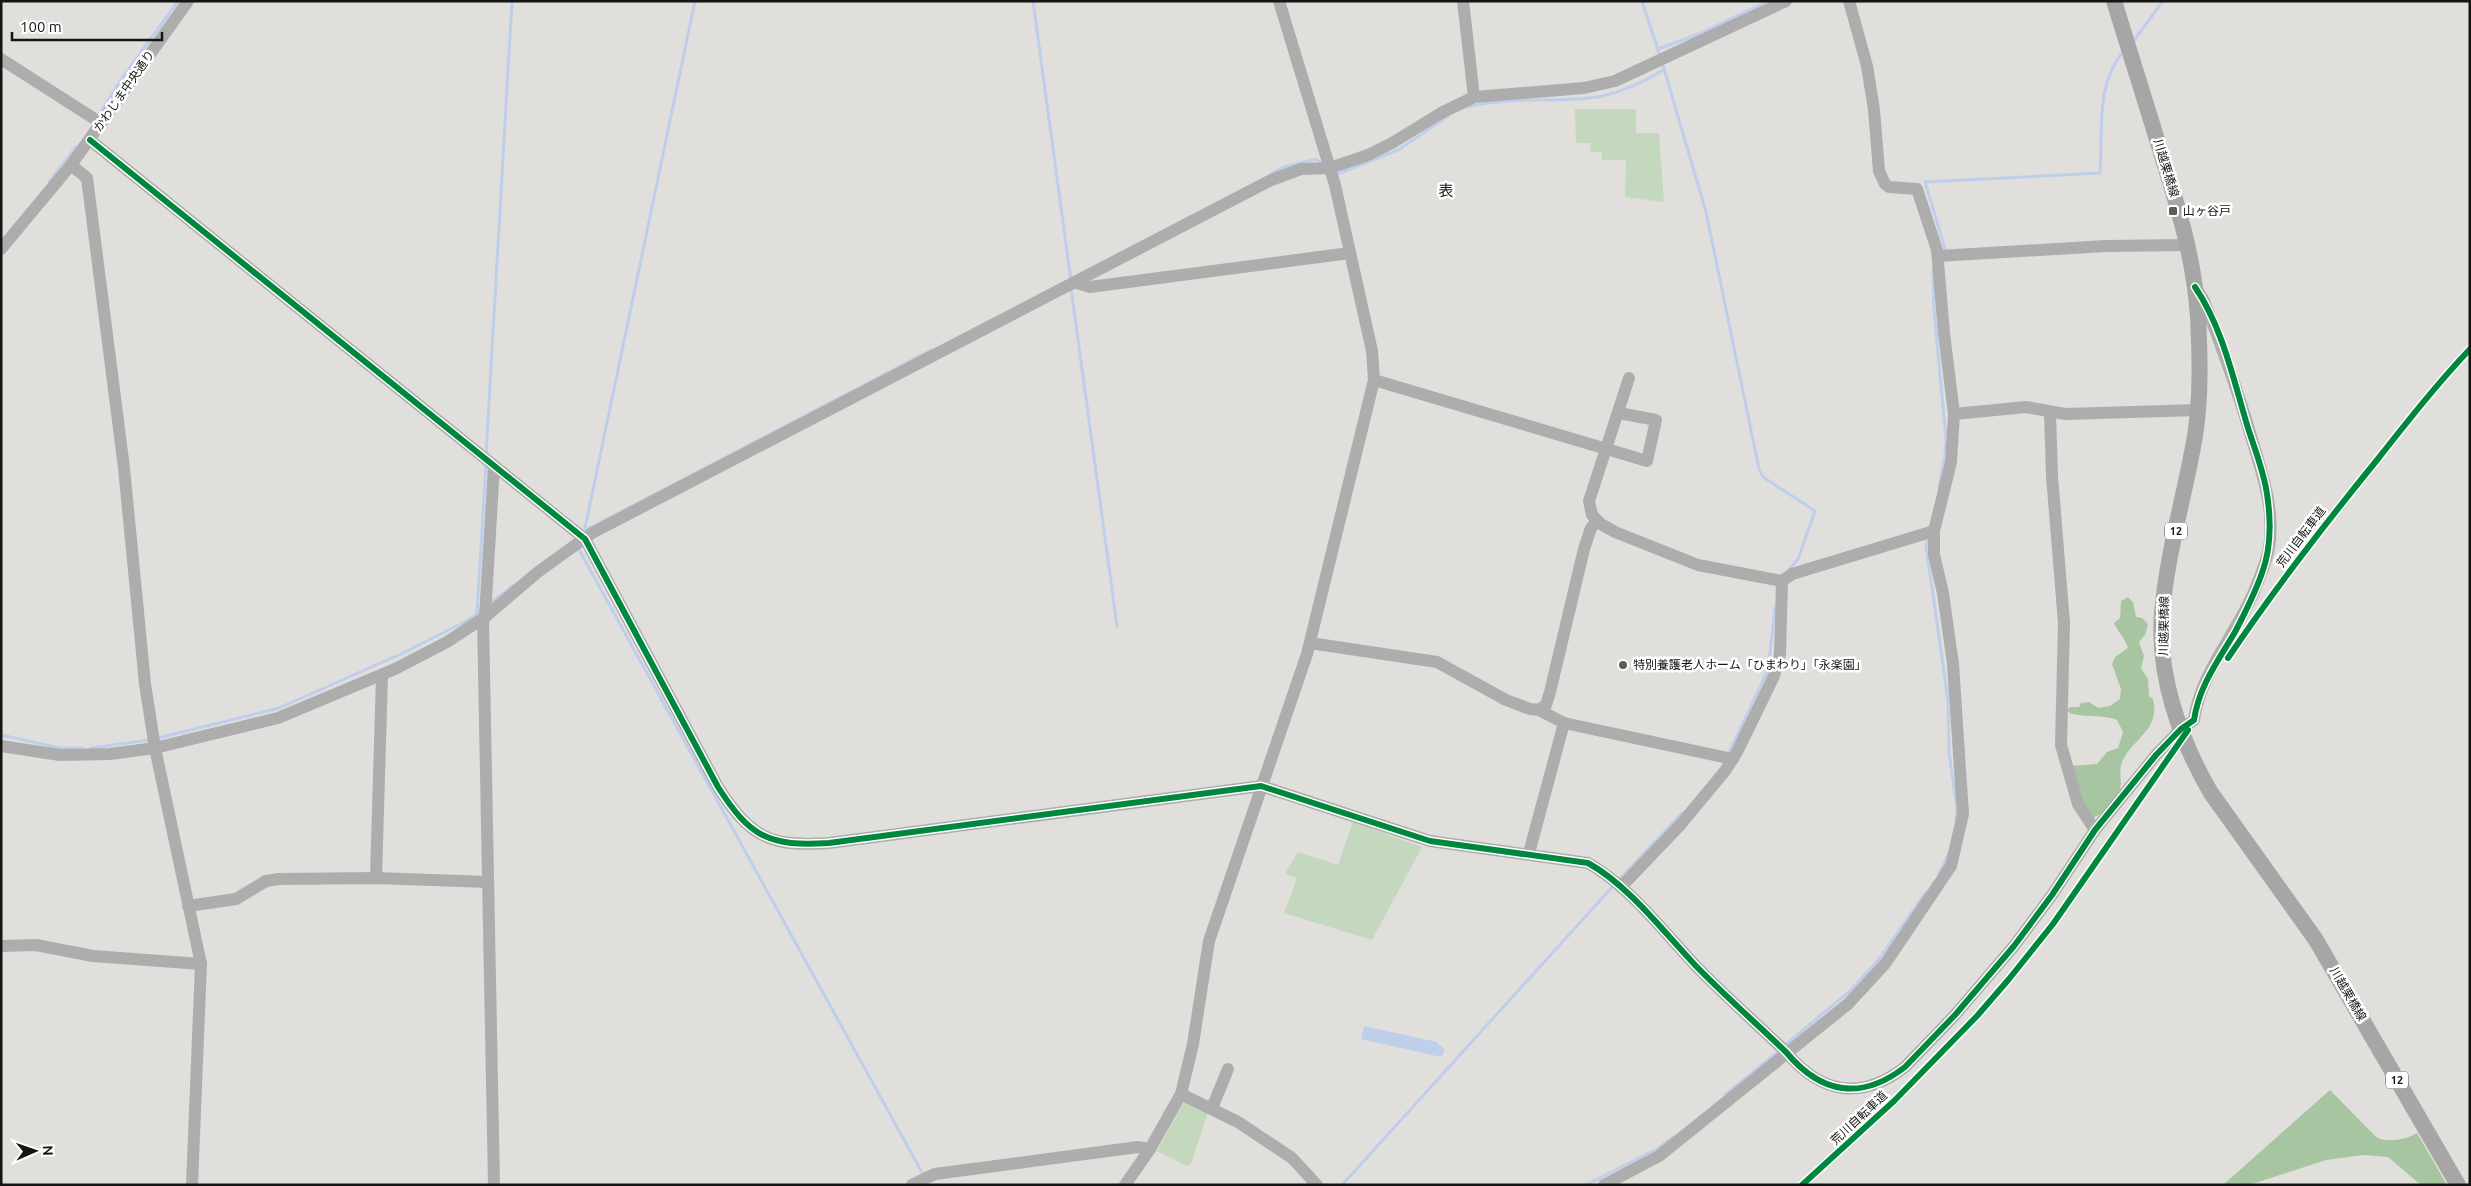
<svg xmlns="http://www.w3.org/2000/svg" width="2471" height="1186" font-family="Ubuntu,'Noto Sans JP',sans-serif">
  <style>
    .green { fill: #c3d8bd }
    .forest { fill: #a7c5a0 }
    .water { fill: #beceeb }
    .lines { fill: none; stroke-linecap: round; stroke-linejoin: round }
    .stream { stroke: #beceeb; stroke-width: 3 }
    .minor { stroke: #aeadad; stroke-width: 12 }
    .major { stroke: #a7a6a6; stroke-width: 16 }
    .cycleway-casing { stroke: #fff; stroke-width: 9 }
    .cycleway { stroke: #00873e; stroke-width: 6 }
    .poi-dot { fill: #5d5c59; stroke: #fff; stroke-width: 2 }
    .labels { text-anchor: middle; stroke-width: 5; stroke-linejoin: round; paint-order: stroke }
    .shield { fill: #fff; stroke: #5c5b5a; stroke-width: 1 }
    .shield-label { font-size: 11px; font-weight: bold; fill: #161513 }
    .street-label { font-size: 12px; fill: #161513; stroke: #fff }
    .poi-label { font-size: 12px; fill: #161513; stroke: #fff; text-anchor: start }
    .quarter-label { font-size: 15px; fill: #161513; stroke: #fff }
  </style>
  <rect width="100%" height="100%" fill="#e1dfdc"/>
  <g class="green">
    <path d="M1575 109H1636V133H1659L1664 202 1625 197 1626 160H1602V152H1591L1590 143H1576Z"/>
    <path d="M1353 822 1422 847 1372 940 1284 913 1297 878 1285 874 1298 852 1338 865Z"/>
    <path d="M1186 1099 1208 1112 1191 1164 1187 1166 1157 1151Z"/>
  </g>
  <g class="forest">
    <path d="M2128 597 2133 602 2136 617 2142 618 2148 624 2145 635 2139 642 2144 656 2141 668 2148 679 2149 696 2153 699C2161 732 2130 738 2121 765 2119 773 2122 781 2120 788 2118 801 2103 815 2092 818L2083 804 2070 766 2097 764 2107 752 2118 748 2123 732 2117 720C2100 713 2077 719 2067 711L2070 707H2079L2081 703 2089 702 2098 708 2110 706 2120 699 2121 689 2112 664 2115 657 2128 648C2125 638 2118 632 2114 623L2120 618 2121 601Z"/>
    <path d="M2330 1090 2376 1137C2386 1143 2406 1140 2417 1133L2447 1185H2421L2388 1157 2364 1155 2326 1160 2249 1185H2223Z"/>
  </g>
  <path class="water" d="M1364 1026 1437 1042 1445 1050 1441 1057 1361 1039Z"/>
  <g class="lines">
    <g class="stream">
      <path d="M1033 1 1071 281"/>
      <path d="M1642 1 1660 56"/>
      <path d="M2132 43 2163 1"/>
      <path d="M1658 49 1699 34 1768 1"/>
      <path d="M1662 62 1706 212 1759 469 1763 477 1815 511 1798 559 1788 571"/>
      <path d="M1467 107C1507 97 1549 102 1590 98 1617 95 1642 83 1665 69"/>
      <path d="M97 118 121 80 178 1"/>
      <path d="M1335 172 1338 174 1400 149 1448 116"/>
      <path d="M1272 173 1284 167 1316 159 1322 163"/>
      <path d="M49 182 76 147"/>
      <path d="M1946 252 1925 182 2100 173C2103 133 2095 83 2124 51"/>
      <path d="M1933 269 1934 310 1946 439 1945 456 1939 486"/>
      <path d="M1071 288 1117 626"/>
      <path d="M486 455 512 1"/>
      <path d="M585 528 695 1"/>
      <path d="M582 532 931 350"/>
      <path d="M1928 536 1926 546 1948 700 1949 753 1957 808 1956 820"/>
      <path d="M577 546 924 1176"/>
      <path d="M489 604 514 585"/>
      <path d="M477 612 486 464"/>
      <path d="M1 735 60 748H83"/>
      <path d="M158 738 279 708 403 653 470 619 482 609"/>
      <path d="M91 748 149 740"/>
      <path d="M1728 755 1768 670 1775 608"/>
      <path d="M1939 874 1948 855"/>
      <path d="M1618 881 1682 813"/>
      <path d="M1784 1046 1851 990 1879 959 1926 892"/>
      <path d="M1725 1095 1780 1050"/>
      <path d="M1342 1185 1614 885"/>
      <path d="M1586 1185 1657 1149 1673 1137"/>
    </g>
    <g class="minor">
      <path d="M1463 1 1474 97"/>
      <path d="M1 59 101 123"/>
      <path d="M90 140 585 539 718 787C750 837 769 847 829 843L1261 786 1430 841 1588 863C1628 885 1663 931 1695 965 1724 995 1756 1023 1786 1052 1821 1094 1861 1101 1905 1067L1955 1015 2014 946 2052 895 2095 830 2156 755 2181 729 2194 720C2200 674 2234 637 2253 594 2259 579 2266 564 2269 548 2276 506 2259 465 2248 426 2235 383 2220 342 2204 301L2196 288"/>
      <path d="M71 165 87 178 124 468 145 684 155 748 201 964 192 1185"/>
      <path d="M1 249 71 165 188 1"/>
      <path d="M1938 256 2106 246 2189 245"/>
      <path d="M1074 282 1090 287 1350 253"/>
      <path d="M1374 380 1647 461 1656 420 1619 413"/>
      <path d="M2050 413 2052 476 2064 623 2061 745 2078 804 2095 830"/>
      <path d="M1954 414 2026 407 2065 414 2198 410"/>
      <path d="M1782 581 1792 574 1934 531"/>
      <path d="M485 617 494 466"/>
      <path d="M483 619 494 1185"/>
      <path d="M1310 643 1437 662 1506 700 1530 709 1539 710 1546 705 1550 692 1584 549 1591 528 1597 521"/>
      <path d="M1539 710 1564 723 1733 759"/>
      <path d="M1 746 60 755 110 754 155 748 278 718 395 669 447 642 485 617 538 572 592 533 1271 180 1301 169 1330 168 1368 155 1392 143 1441 113 1474 97 1584 88 1615 81 1786 1"/>
      <path d="M1529 853 1564 723"/>
      <path d="M376 878 382 675"/>
      <path d="M1621 887 1681 824 1725 771 1737 752 1774 676 1780 654 1782 581 1698 565 1615 532 1601 524 1592 515 1589 501 1629 378"/>
      <path d="M188 906 236 899 266 881 279 879 376 878 488 882"/>
      <path d="M1 946 36 945 93 956 201 964"/>
      <path d="M1181 1094 1238 1122 1292 1158 1317 1185"/>
      <path d="M1212 1108 1228 1069"/>
      <path d="M912 1185 935 1174 1138 1147 1150 1149"/>
      <path d="M1125 1185 1150 1149 1181 1094 1193 1044 1209 941 1307 654 1374 380 1372 351 1335 185 1279 1"/>
      <path d="M1604 1185 1659 1156 1848 1004 1885 964 1951 866 1963 814 1953 664 1943 593 1934 555V531L1951 462 1954 414 1944 333 1937 250 1917 189 1889 187 1885 184 1879 171 1874 110 1867 66 1849 1"/>
    </g>
    <path class="major" d="M2114 1C2129 50 2144 98 2159 146 2177 204 2194 256 2198 317 2200 357 2201 397 2195 436 2185 495 2167 553 2162 613 2157 675 2180 740 2211 793L2316 940 2458 1185"/>
    <defs>
      <g id="cycleway">
        <path d="M90 140 585 539 718 787C750 837 769 847 829 843L1261 786 1430 841 1588 863C1628 885 1663 931 1695 965 1724 995 1756 1023 1786 1052 1821 1094 1861 1101 1905 1067L1955 1015 2014 946 2052 895 2095 830 2156 755 2181 729 2194 720C2199 686 2218 661 2235 632 2245 613 2255 593 2262 573 2271 549 2271 520 2267 494 2264 472 2255 450 2248 428 2234 382 2223 328 2195 287"/>
        <path d="M2228 658C2274 589 2325 524 2377 460 2407 422 2437 384 2470 349"/>
        <path d="M1802 1185 1894 1101 1977 1016 2009 979 2053 924 2188 730"/>
      </g>
    </defs>
    <use href="#cycleway" class="cycleway-casing"/>
    <use href="#cycleway" class="cycleway"/>
  </g>
  <g class="poi-dot">
    <rect x="2168" y="206" width="10" height="10" rx="2.5"/>
    <circle cx="1623" cy="665" r="5"/>
  </g>
  <g class="labels">
    <g class="shield">
      <rect x="2165" y="522.5" width="22" height="17" rx="4"/>
      <rect x="2386" y="1071.5" width="22" height="17" rx="4"/>
    </g>
    <g class="shield-label">
      <text x="2176" y="535">12</text>
      <text x="2397" y="1084">12</text>
    </g>
    <g class="street-label">
      <text transform="translate(124 91) rotate(-55)" y="4">かわじま中央通り</text>
      <text transform="translate(2166 168) rotate(73)" y="4">川越栗橋線</text>
      <text transform="translate(2301 537) rotate(-53)" y="4">荒川自転車道</text>
      <text transform="translate(2164 626) rotate(-89)" y="4">川越栗橋線</text>
      <text transform="translate(2348 994) rotate(60)" y="4">川越栗橋線</text>
      <text transform="translate(1859 1118) rotate(-43)" y="4">荒川自転車道</text>
    </g>
    <g class="poi-label">
      <text x="2183" y="215">山ヶ谷戸</text>
      <text x="1633" y="669">特別養護老人ホーム「ひまわり」「永楽園」</text>
    </g>
    <g class="quarter-label">
      <text x="1446" y="196">表</text>
    </g>
  </g>
  <rect width="2471" height="1186" fill="none" stroke="#161513" stroke-width="5"/>
  <g transform="translate(35 1151) rotate(88)" stroke="#ffffff" stroke-width="4" paint-order="stroke">
  <path d="M0-4L9 19L0 12L-9 19Z" fill="#161513"/>
  <text y="-8" font-size="14" font-weight="bold" text-anchor="middle" fill="#161513">N</text>
  </g>
  <path d="M12 32v8h150v-8" fill="none" stroke="#161513" stroke-width="2.5"/>
  <text x="20" y="32" font-size="15" fill="#161513" stroke="#ffffff" stroke-width="4" paint-order="stroke">100 m</text>
</svg>
